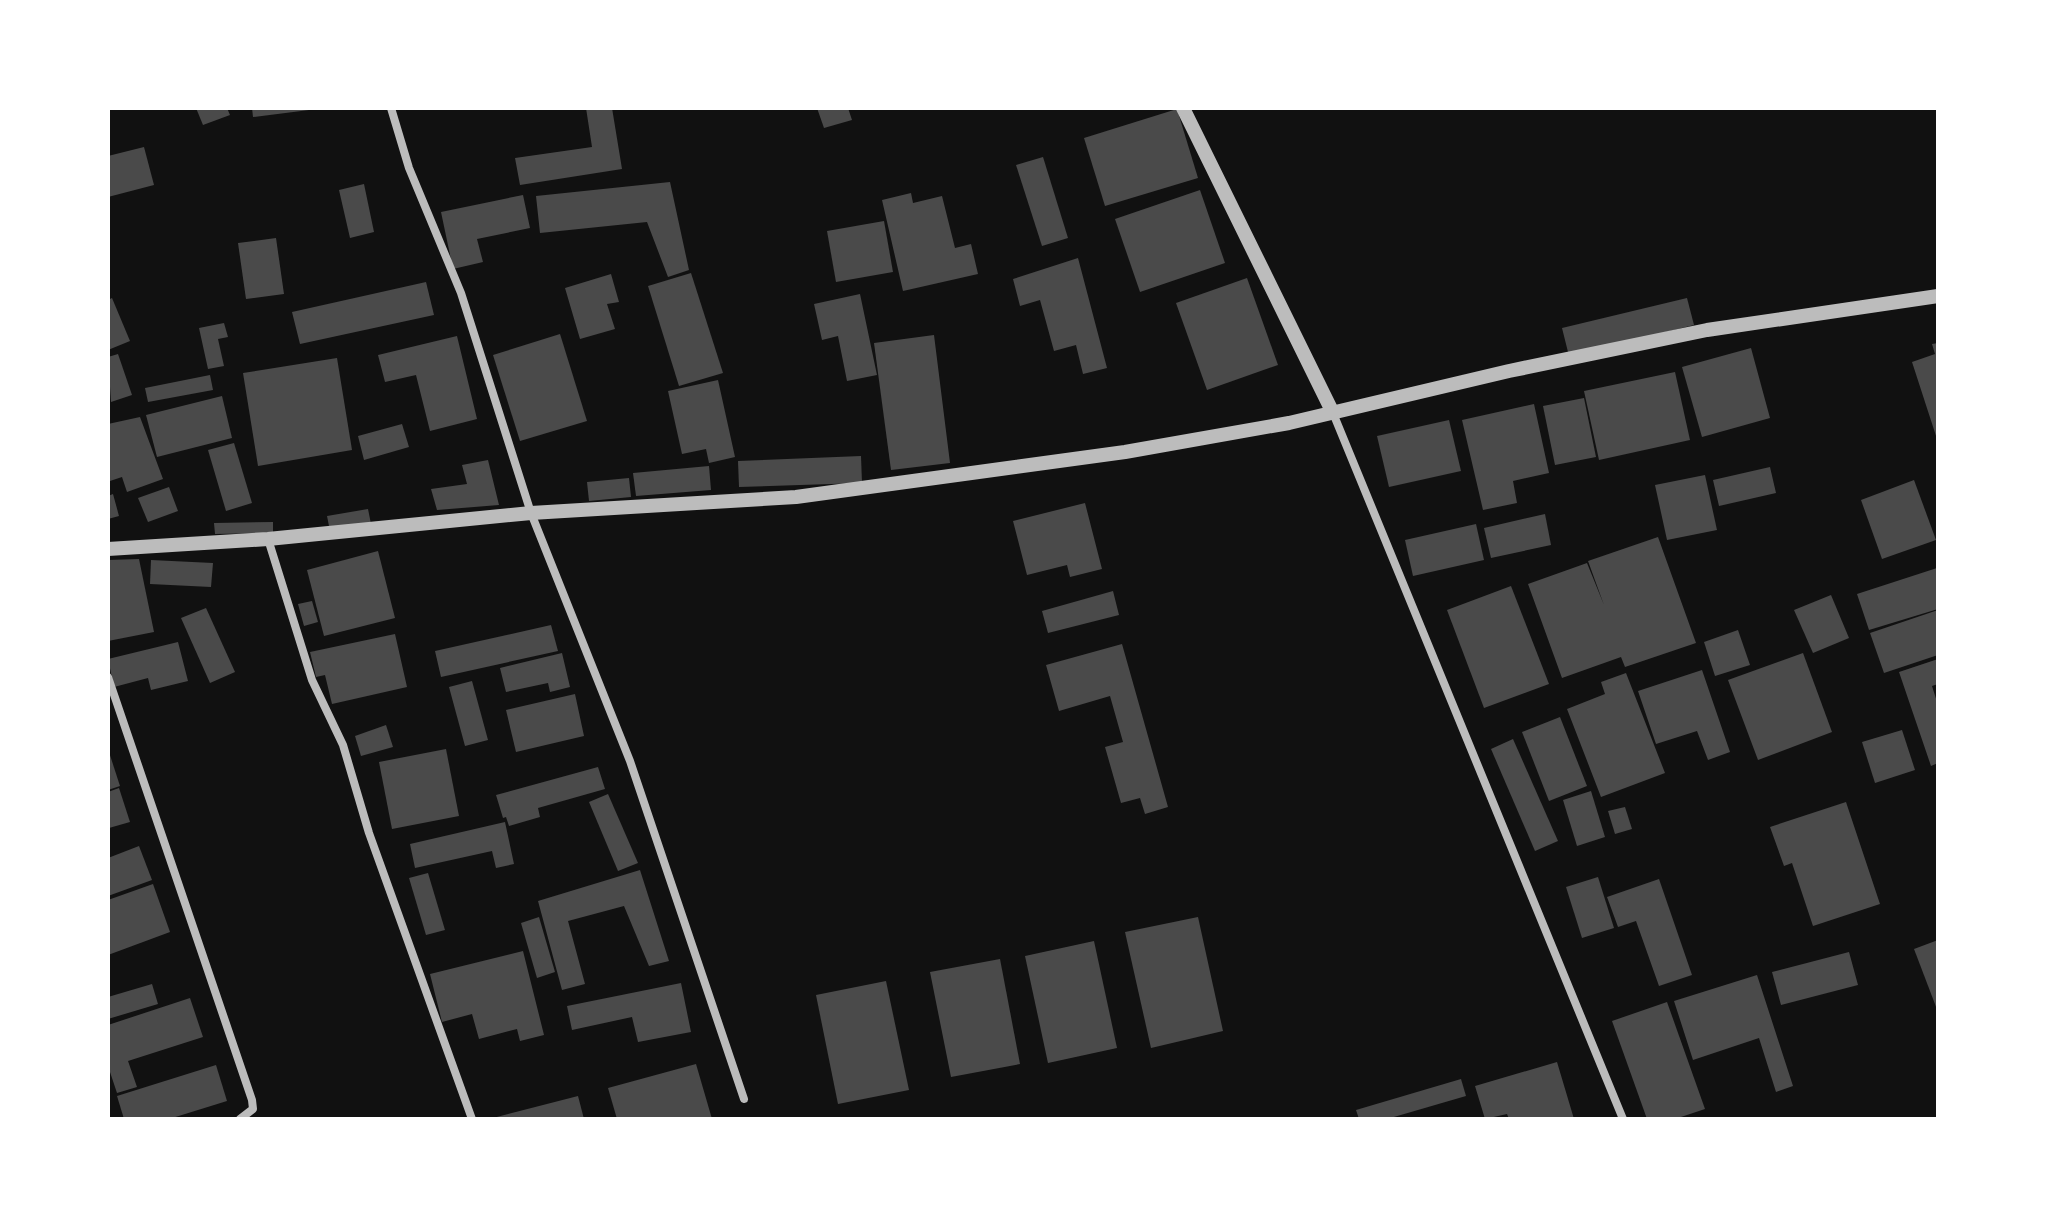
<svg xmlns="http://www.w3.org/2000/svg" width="2046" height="1227" font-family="Georgia,serif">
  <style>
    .building { fill: #4a4a4a }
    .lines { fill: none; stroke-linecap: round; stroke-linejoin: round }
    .minor { stroke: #bcbcbc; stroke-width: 8 }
    .tertiary { stroke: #bcbcbc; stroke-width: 14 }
  </style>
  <rect width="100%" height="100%" fill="#111"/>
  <g class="building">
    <path d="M196 108H227L230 115 203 125Z"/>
    <path d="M252 108H309V110L253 117Z"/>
    <path d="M586 108H612L622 169 520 185 515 158 592 147Z"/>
    <path d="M817 108H848L852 120 824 128Z"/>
    <path d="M1177 109 1198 178 1105 206 1084 138Z"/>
    <path d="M144 147 154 185 108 197V156Z"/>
    <path d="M1043 157 1068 238 1042 246 1016 165Z"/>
    <path d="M670 182 689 270 668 277 647 222 540 233 536 196Z"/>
    <path d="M364 184 374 232 350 238 339 190Z"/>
    <path d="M1200 190 1225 263 1140 292 1115 219Z"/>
    <path d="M911 193 913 203 942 196 955 248 971 244 978 274 903 291 882 200Z"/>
    <path d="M523 195 530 228 477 239 483 262 453 269 441 212Z"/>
    <path d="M884 221 893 272 836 282 827 231Z"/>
    <path d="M276 238 284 294 246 299 238 243Z"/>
    <path d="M1078 258 1107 368 1083 374 1076 345 1054 351 1040 300 1020 306 1013 279Z"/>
    <path d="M691 273 723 373 679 386 648 286Z"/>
    <path d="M611 274 619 302 607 304 615 329 580 339 565 288Z"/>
    <path d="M1247 278 1278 365 1207 390 1176 303Z"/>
    <path d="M426 282 434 315 300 344 292 312Z"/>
    <path d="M860 294 877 375 847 381 838 336 822 340 814 304Z"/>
    <path d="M112 298 130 341 108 350V300Z"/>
    <path d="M1687 298 1694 325 1569 356 1562 328Z"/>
    <path d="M224 323 228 337 218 339 224 366 208 369 199 328Z"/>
    <path d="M560 334 587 421 520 441 493 355Z"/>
    <path d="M934 335 950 463 891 470 874 343Z"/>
    <path d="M457 336 477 419 430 431 416 375 385 382 378 355Z"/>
    <path d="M1938 343V439H1937L1912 362 1935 354 1932 344Z"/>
    <path d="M1751 348 1770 418 1702 437 1682 367Z"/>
    <path d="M118 354 132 395 111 402 108 357Z"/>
    <path d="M337 358 352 450 258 466 243 373Z"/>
    <path d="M1675 372 1690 440 1599 460 1584 391Z"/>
    <path d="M210 375 213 390 148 402 145 388Z"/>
    <path d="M718 380 735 457 709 463 706 449 682 454 668 391Z"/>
    <path d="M222 396 232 438 157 457 146 415Z"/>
    <path d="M1584 398 1596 457 1555 465 1543 406Z"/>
    <path d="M1534 404 1549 473 1513 481 1517 503 1483 510 1462 420Z"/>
    <path d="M140 417 163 479 127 492 122 477 110 481 108 476V424Z"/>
    <path d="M1449 420 1461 471 1389 487 1377 436Z"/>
    <path d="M402 424 409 447 364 460 358 436Z"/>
    <path d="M234 443 252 503 226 511 208 450Z"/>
    <path d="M861 456 862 483 739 487 738 461Z"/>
    <path d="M488 460 499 505 437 510 431 489 467 484 462 465Z"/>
    <path d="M709 466 711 490 636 496 633 473Z"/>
    <path d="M1770 467 1776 493 1719 506 1713 480Z"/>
    <path d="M1705 475 1717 530 1667 540 1655 485Z"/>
    <path d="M629 478 631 497 589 501 587 482Z"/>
    <path d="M1914 480 1936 540 1882 559 1861 500Z"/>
    <path d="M169 487 178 511 148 522 138 498Z"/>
    <path d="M113 494 119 516 108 519V496Z"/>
    <path d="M1085 503 1102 569 1070 577 1067 565 1027 575 1013 521Z"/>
    <path d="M368 509 371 524 330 531 327 516Z"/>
    <path d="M1545 514 1551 545 1491 558 1484 528Z"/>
    <path d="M273 522V533L215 534 214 523Z"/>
    <path d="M1476 524 1484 560 1413 576 1405 540Z"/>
    <path d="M1658 537 1696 643 1625 667 1621 657 1562 678 1528 584 1587 563 1604 605 1588 561Z"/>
    <path d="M378 551 395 618 324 636 307 570Z"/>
    <path d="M139 559 154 632 108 641V560Z"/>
    <path d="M151 560 213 563 211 587 150 584Z"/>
    <path d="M1937 568 1938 609 1869 630 1857 594Z"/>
    <path d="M1511 586 1549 684 1484 708 1447 610Z"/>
    <path d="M1113 591 1119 615 1048 633 1042 611Z"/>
    <path d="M1831 595 1849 638 1813 653 1794 610Z"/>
    <path d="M312 601 318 622 304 626 298 604Z"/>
    <path d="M206 608 235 672 210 683 181 618Z"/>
    <path d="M1938 610V655L1884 673 1870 633Z"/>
    <path d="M551 625 558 651 441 677 435 651Z"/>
    <path d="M1738 630 1750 665 1715 676 1704 642Z"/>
    <path d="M395 634 407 687 332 704 325 675 316 677 310 652Z"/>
    <path d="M178 642 188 681 151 690 148 678 114 687 108 659Z"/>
    <path d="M1122 644 1168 807 1145 814 1140 798 1121 803 1105 747 1123 742 1110 696 1059 711 1046 665Z"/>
    <path d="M562 653 570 687 550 692 548 683 506 692 500 668Z"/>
    <path d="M1803 653 1832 732 1758 760 1728 680Z"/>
    <path d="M1938 659V684L1932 686 1938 705V763L1931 766 1899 672Z"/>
    <path d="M1702 670 1730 752 1708 760 1697 731 1656 744 1638 691Z"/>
    <path d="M1626 673 1665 773 1601 797 1567 709 1605 694 1601 682Z"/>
    <path d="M472 681 488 740 465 746 449 687Z"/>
    <path d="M575 694 584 736 516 752 506 710Z"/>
    <path d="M1560 717 1587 786 1549 801 1522 732Z"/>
    <path d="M386 725 393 747 361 756 355 736Z"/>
    <path d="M1902 730 1915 770 1875 783 1862 742Z"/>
    <path d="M1513 739 1558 841 1535 851 1491 749Z"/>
    <path d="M108 749 120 786 108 790Z"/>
    <path d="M446 749 459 816 392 829 379 762Z"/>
    <path d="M598 767 605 789 538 808 540 817 509 826 506 817 503 818 496 795Z"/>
    <path d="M119 788 130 822 109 828 108 792Z"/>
    <path d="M1591 791 1605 837 1577 846 1563 800Z"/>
    <path d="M608 794 638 863 618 871 589 802Z"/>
    <path d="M1846 802 1880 904 1813 926 1792 863 1784 866 1770 827Z"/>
    <path d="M1625 807 1632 829 1615 834 1608 811Z"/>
    <path d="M505 822 514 864 496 868 492 851 415 868 410 844Z"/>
    <path d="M139 846 152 880 108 896V858Z"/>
    <path d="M640 870 669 961 649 966 624 906 568 921 585 984 562 990 538 901Z"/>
    <path d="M428 873 445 930 426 935 409 878Z"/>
    <path d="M1598 877 1614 928 1582 938 1566 887Z"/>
    <path d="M1659 879 1692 975 1659 986 1636 921 1618 927 1607 897Z"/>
    <path d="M153 884 170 932 108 955V900Z"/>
    <path d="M539 917 555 972 537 978 521 923Z"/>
    <path d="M1198 917 1223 1031 1151 1048 1125 932Z"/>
    <path d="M1938 940V1012L1914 949Z"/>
    <path d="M1094 941 1117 1048 1048 1063 1025 956Z"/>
    <path d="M523 951 544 1035 520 1041 517 1029 479 1039 472 1014 442 1022 430 974Z"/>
    <path d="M1849 952 1858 985 1781 1005 1772 972Z"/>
    <path d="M1000 959 1020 1064 951 1077 930 972Z"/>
    <path d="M1757 975 1793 1086 1776 1092 1759 1038 1693 1060 1674 1001Z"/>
    <path d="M886 981 909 1090 838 1104 816 995Z"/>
    <path d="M681 983 691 1032 638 1042 632 1017 572 1030 567 1006Z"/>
    <path d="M152 984 158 1004 108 1019V997Z"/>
    <path d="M190 998 203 1037 128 1061 137 1087 117 1093 108 1066V1025Z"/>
    <path d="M1667 1002 1705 1109 1675 1119H1647L1612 1021Z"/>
    <path d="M1557 1062 1574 1119H1509L1507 1114 1485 1119 1475 1086Z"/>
    <path d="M696 1064 712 1119H617L608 1088Z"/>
    <path d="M216 1065 227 1101 169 1119H124L117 1096Z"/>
    <path d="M1461 1079 1466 1096 1387 1119H1359L1356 1110Z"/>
    <path d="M578 1096 584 1119H493V1118Z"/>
  </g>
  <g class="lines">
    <g class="minor">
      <path d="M391 108 409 168 461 293 531 513 630 761 744 1099"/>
      <path d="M1333 413 1623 1119"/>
      <path d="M268 539 312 680 343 745 369 833 472 1119"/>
      <path d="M108 677 252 1100 253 1109 240 1119"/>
    </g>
    <g class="tertiary">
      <path d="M1183 108 1333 413"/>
      <path d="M108 549 268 539 531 513 796 497 1125 452 1289 423 1509 371 1707 330 1938 296"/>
    </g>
  </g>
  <rect width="2046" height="1227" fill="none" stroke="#ffffff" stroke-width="220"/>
</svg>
